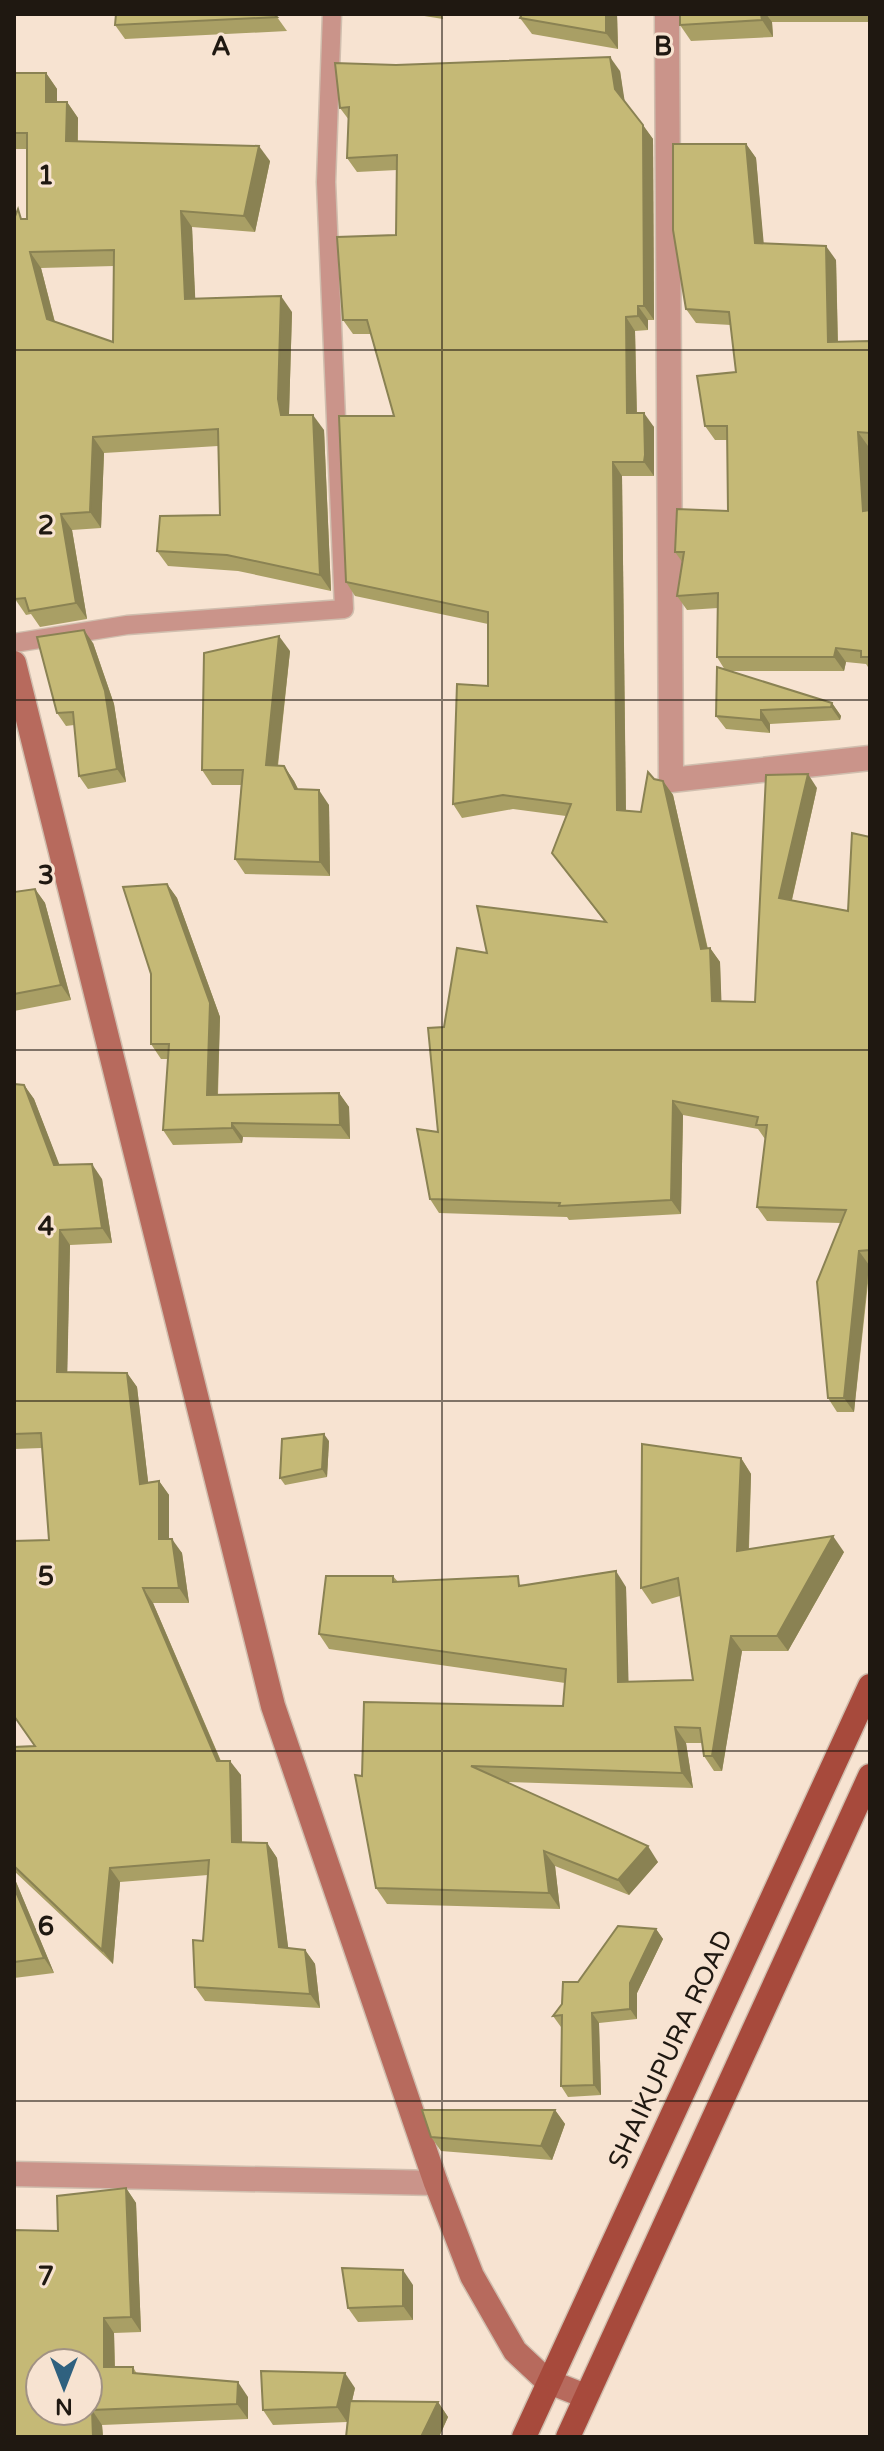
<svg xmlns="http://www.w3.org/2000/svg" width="884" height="2451" font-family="'Varela Round',sans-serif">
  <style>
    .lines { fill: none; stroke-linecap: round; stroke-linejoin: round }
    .lane-casing { stroke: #d0beae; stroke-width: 21 }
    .street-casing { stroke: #d0beae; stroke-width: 27 }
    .secondary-casing { stroke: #d0beae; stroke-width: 27 }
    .primary-casing { stroke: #d0beae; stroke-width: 27 }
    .lane { stroke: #ca948a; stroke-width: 18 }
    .street { stroke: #ca948a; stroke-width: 24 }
    .secondary { stroke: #b76a5d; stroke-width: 24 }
    .primary { stroke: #a74a3c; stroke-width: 24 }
    .wall { fill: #a99f65; fill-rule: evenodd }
    .shaded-wall { fill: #8a8253 }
    .building { fill: #c5b976; stroke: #8a8253; stroke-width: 2; fill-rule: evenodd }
    .grid { fill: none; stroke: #1f1811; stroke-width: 2; stroke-opacity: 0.55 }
    .labels { text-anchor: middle; stroke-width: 6; stroke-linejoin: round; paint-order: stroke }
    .street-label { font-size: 26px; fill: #1f1811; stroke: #f7e3d1 }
    .grid-label { font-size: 26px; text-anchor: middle; font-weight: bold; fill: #1f1811; stroke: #f7e3d1; stroke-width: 6; stroke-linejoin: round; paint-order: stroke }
  </style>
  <rect width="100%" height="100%" fill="#f7e3d1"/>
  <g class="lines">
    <defs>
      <path id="lane" d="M14 643 127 625 344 609 326 182 332 14"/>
      <g id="street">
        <path d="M667 14 671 780 870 758"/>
        <path d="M14 2174 436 2183"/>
      </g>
      <path id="secondary" d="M14 663 273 1706 436 2183 472 2276 515 2351 547 2381 585 2396"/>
      <g id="primary">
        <path d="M524 2437 870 1686"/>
        <path d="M568 2437 870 1776"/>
      </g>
    </defs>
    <use href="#lane" class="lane-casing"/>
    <use href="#street" class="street-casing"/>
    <use href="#secondary" class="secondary-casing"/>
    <use href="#primary" class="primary-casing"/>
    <use href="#lane" class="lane"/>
    <use href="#street" class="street"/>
    <use href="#secondary" class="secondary"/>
    <use href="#primary" class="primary"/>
  </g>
  <g class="wall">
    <path d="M412 14H442L443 19Z"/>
    <path d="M617 14 618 49 532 34 520 18Z"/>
    <path d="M680 14H870V22H772L773 37 691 41 680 25Z"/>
    <path d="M277 17 287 31 125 39 115 25Z"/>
    <path d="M620 71 624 101 653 139 654 320H648V330L635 331 637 413 654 427V476H622L626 811 641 812 654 779 663 781 673 795 708 949 710 948 720 962 721 1001 755 1002 817 788 792 900 848 911 870 837V1265L854 1412H837L828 1398 841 1223 767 1221 757 1207 765 1139 758 1129 683 1115 681 1214 569 1220 567 1217 439 1213 430 1199 438 1132 444 1027 487 953 605 922 552 853 566 816 513 809 462 818 453 804 488 686V624L355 596 346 582 394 416 371 334H353L343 320 396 235 397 170 357 172 347 158 349 120 340 108Z"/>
    <path d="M14 73H46L57 89V102H67L78 118V142L270 161 255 232 192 227 195 299 292 312 289 414 324 430 331 591 238 571 168 566 157 551 220 515 218 446 104 453 101 528 72 530 87 619 40 627 31 614 26 615 15 599 25 219H27V149H14ZM114 266 113 342 55 322 41 268Z"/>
    <path d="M746 144 756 158 763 243 836 260 838 342 870 341V446H868L870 479V670L866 664 846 662 844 671H730L832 703 841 716 840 720 770 724V733L726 729 716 716 725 670 717 657 718 608 687 610 677 596 683 563 675 552 728 511 727 440H715L705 426 736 372 731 325 696 323 686 309Z"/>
    <path d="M93 643 114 704 126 782 88 789 79 776 74 725 66 726 57 713Z"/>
    <path d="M290 651 278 766H284L294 781 298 789 329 805 330 876 245 874 235 859 241 785H212L202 770Z"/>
    <path d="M167 884 177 898 220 1017 218 1095 339 1093 349 1107 350 1139 243 1137 242 1143 173 1145 163 1130 168 1059H161L151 1044Z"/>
    <path d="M35 889 45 903 71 1000 14 1011V892Z"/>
    <path d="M14 1084 24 1085 34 1099 59 1165 102 1179 112 1243 70 1245 67 1372 127 1373 137 1387 148 1482 159 1481 169 1495V1539L182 1553 189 1603H153L221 1761 241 1775 242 1843H267L277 1858 288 1948 305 1950 315 1964 320 2008 205 2001 195 1987 203 1941 208 1875 120 1882 113 1964 14 1871V1747L35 1746 49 1540 42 1448 14 1449Z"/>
    <path d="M329 1441 327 1477 285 1485 280 1478Z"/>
    <path d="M741 1458 751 1474 749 1549 844 1552 788 1651H742L722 1771H714L704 1756 702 1743H686L693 1788 507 1782 658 1862 629 1895 555 1866 560 1909 387 1904 376 1888 362 1776 563 1706 565 1683 329 1649 319 1634 393 1576 398 1582 626 1587 628 1682 693 1680 680 1596 652 1604 641 1588Z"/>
    <path d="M14 1877 54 1973 14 1978Z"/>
    <path d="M656 1929 663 1939 637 1993V2019L599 2023 601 2095 568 2097 561 2086 562 2026 561 2027 553 2016 578 1982Z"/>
    <path d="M555 2110 565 2124 552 2160 441 2151 431 2137Z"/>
    <path d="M126 2188 136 2203 141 2332 114 2333 115 2367H133L137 2374 248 2397V2419L102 2425 103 2437H14L58 2231Z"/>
    <path d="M413 2285V2320L358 2322 348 2308Z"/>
    <path d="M355 2388 352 2401 438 2402 448 2417 439 2437H346L347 2422 273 2425 263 2410Z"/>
  </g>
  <g class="shaded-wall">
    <path d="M606 14H617L618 49 606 33Z"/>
    <path d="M761 14H766L772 22 773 37 762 20Z"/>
    <path d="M610 57 620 71 625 103 615 89Z"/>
    <path d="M46 73 57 89V118L46 102Z"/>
    <path d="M67 102 78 118 77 157 66 141Z"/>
    <path d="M643 125 653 139 654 320 644 306Z"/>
    <path d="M746 144 756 158 765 257 755 243Z"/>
    <path d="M259 146 270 161 255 232 244 216Z"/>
    <path d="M181 211 192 227 196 315 185 299Z"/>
    <path d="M826 246 836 260 838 356 828 342Z"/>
    <path d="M30 252 41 268 58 335 47 319Z"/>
    <path d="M281 296 292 312 289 414 281 415 278 399Z"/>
    <path d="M638 306 648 320V330L638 316Z"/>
    <path d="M626 317 635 331 637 427 627 413Z"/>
    <path d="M644 413 654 427V476L644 462Z"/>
    <path d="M313 415 324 430 331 591 320 575Z"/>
    <path d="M858 432 868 446 870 479V521L863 511Z"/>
    <path d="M93 437 104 453 101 528 90 512Z"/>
    <path d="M613 462 622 476 626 824 617 810Z"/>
    <path d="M61 514 72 530 87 619 76 603Z"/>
    <path d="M84 630 93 643 114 704 126 782 117 769Z"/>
    <path d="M279 636 290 651 276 779 266 765Z"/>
    <path d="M836 648 846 662 844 671 834 657Z"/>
    <path d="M832 703 841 716 840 720 831 707Z"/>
    <path d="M761 710 770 724V733L761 720Z"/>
    <path d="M284 766 294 781 305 803 295 789Z"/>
    <path d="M808 774 817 788 789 912 779 898Z"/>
    <path d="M663 781 673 795 710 960V948L720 962 722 1015 712 1001Z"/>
    <path d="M319 790 329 805 330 876 320 862Z"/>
    <path d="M167 884 177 898 220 1017 217 1109 207 1095Z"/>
    <path d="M35 889 45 903 71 1000 61 985Z"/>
    <path d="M24 1085 34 1099 65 1179 54 1165Z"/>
    <path d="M339 1093 349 1107 350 1139 340 1125Z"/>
    <path d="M673 1101 683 1115 681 1214 671 1200Z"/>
    <path d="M232 1123 243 1137 242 1143 232 1128Z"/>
    <path d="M92 1164 102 1179 112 1243 102 1228Z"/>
    <path d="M60 1230 70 1245 67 1387 57 1372Z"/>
    <path d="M859 1251 869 1265 854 1412 844 1398Z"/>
    <path d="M127 1373 137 1387 150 1498 140 1484Z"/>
    <path d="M324 1434 329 1441 327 1477 322 1469Z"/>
    <path d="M741 1458 751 1474 748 1566 737 1551Z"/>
    <path d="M159 1481 169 1495V1553L159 1539Z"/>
    <path d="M833 1536 844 1552 788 1651 777 1636Z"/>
    <path d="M172 1539 182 1553 189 1603 179 1588Z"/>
    <path d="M616 1571 626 1587 629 1698 618 1682Z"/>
    <path d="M143 1588 153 1603 227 1776 217 1761Z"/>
    <path d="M731 1636 742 1651 722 1771 712 1756Z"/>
    <path d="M675 1727 686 1743 693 1788 682 1773Z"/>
    <path d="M230 1761 241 1775 242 1857 232 1842Z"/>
    <path d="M267 1843 277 1858 290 1962 279 1947Z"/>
    <path d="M648 1846 658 1862 629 1895 618 1880Z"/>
    <path d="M544 1851 555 1866 560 1909 549 1893Z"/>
    <path d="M110 1868 120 1882 113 1964 102 1950Z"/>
    <path d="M14 1877 54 1973 44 1958 14 1887Z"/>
    <path d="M656 1929 663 1939 637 1993V2019L630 2009V1983Z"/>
    <path d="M305 1950 315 1964 320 2008 310 1994Z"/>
    <path d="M592 2013 599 2023 601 2095 594 2085Z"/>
    <path d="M555 2110 565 2124 552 2160 541 2146Z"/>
    <path d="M126 2188 136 2203 141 2332 131 2317Z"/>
    <path d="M403 2270 413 2285V2320L403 2306Z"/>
    <path d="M104 2318 114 2333 115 2382 104 2367Z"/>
    <path d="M345 2373 355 2388 347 2422 337 2407Z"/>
    <path d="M238 2382 248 2397V2419L237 2404Z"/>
    <path d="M438 2402 448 2417 439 2437H421Z"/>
    <path d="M92 2410 102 2425 103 2437H93Z"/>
  </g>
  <g class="building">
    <path d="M116 14H274L277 17 115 25Z"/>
    <path d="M522 14H606V33L520 18Z"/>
    <path d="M680 14H761L762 20 680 25Z"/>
    <path d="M610 57 615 89 643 125 644 306H638V316L626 317 627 413H644L645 455 644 462H613L617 810 641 812 648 772 654 779 663 781 701 949 710 948 712 1001 755 1002 766 775 808 774 779 898 848 911 852 833 870 837V1250L859 1251 844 1398H828L817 1282 846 1210 757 1207 767 1125H756L758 1117 673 1101 671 1200 559 1206 560 1203 430 1199 417 1129 438 1132 428 1028 444 1027 457 948 487 953 477 906 606 922 552 853 571 804 503 795 453 804 457 684 488 686V612L346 582 339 416H394L367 320H343L337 237 396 235 397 155 347 158 349 107 340 108 335 63 396 65Z"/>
    <path d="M14 73H46V102H67L66 141 259 146 244 216 181 211 185 299 281 296 278 399 281 415H313L320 575 227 555 157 551 160 516 220 515 218 429 93 437 90 512 61 514 76 603 29 611 25 598 15 599 14 593V219L18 209 21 219H27V133H14ZM114 250 113 342 47 319 30 252Z"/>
    <path d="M673 144H746L755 243 826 246 828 342 870 341V433L858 432 863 511 870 510V657H861V651L836 648 834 657H717L718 593 677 596 684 552H675L677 509 728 511 727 426H705L697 376 736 372 729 312 686 309 673 230Z"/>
    <path d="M84 630 105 691 117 769 79 776 73 712 57 713 37 637Z"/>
    <path d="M279 636 266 765 284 766 295 789 319 790 320 862 235 859 243 770H202L204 653Z"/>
    <path d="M717 667 832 703 831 707 761 710V720L716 716Z"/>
    <path d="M167 884 210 1003 207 1095 339 1093 340 1125 232 1123V1128L163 1130 169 1044H151V974L123 887Z"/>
    <path d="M35 889 61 985 14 994V892Z"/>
    <path d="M14 1084 24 1085 54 1165 92 1164 102 1228 60 1230 57 1372 127 1373 140 1484 159 1481V1539H172L179 1588H143L217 1761H230L232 1842 267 1843 279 1947 305 1950 310 1994 195 1987 193 1940 203 1941 209 1860 110 1868 102 1950 14 1866V1747L35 1746 14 1716V1541L49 1540 41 1433 14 1434Z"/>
    <path d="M324 1434 322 1469 280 1478 282 1439Z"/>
    <path d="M642 1444 741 1458 737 1551 833 1536 777 1636H731L712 1756H704L700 1728 675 1727 682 1773 471 1766 648 1846 618 1880 544 1851 549 1893 376 1888 355 1775 362 1776 364 1702 563 1706 566 1669 319 1634 326 1576H393V1582L518 1576 519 1586 616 1571 618 1682 693 1680 678 1578 641 1588Z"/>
    <path d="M14 1887 44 1958 14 1962Z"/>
    <path d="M618 1926 656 1929 630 1983V2009L592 2013 594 2085 561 2086 562 2015 553 2016 562 2004 563 1982H578Z"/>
    <path d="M422 2110H555L541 2146 431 2137Z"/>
    <path d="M126 2188 131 2317 104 2318V2367H133V2373L238 2382 237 2404 92 2410 93 2437H14V2230L58 2231 57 2196ZM40 2363H88V2411H40Z"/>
    <path d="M342 2268 403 2270V2306L348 2308Z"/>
    <path d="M261 2371 345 2373 337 2407 263 2410Z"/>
    <path d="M350 2401 438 2402 421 2437H346Z"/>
  </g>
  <path class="grid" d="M442 14V2437M14 350H870M14 700H870M14 1050H870M14 1401H870M14 1751H870M14 2101H870"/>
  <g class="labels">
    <g class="street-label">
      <text transform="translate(670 2049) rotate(-65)" y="9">SHAIKUPURA ROAD</text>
    </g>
  </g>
  <g class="grid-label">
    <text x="221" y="55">A</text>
    <text x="663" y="55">B</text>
    <text x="46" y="184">1</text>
    <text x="46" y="534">2</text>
    <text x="46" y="884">3</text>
    <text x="46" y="1235">4</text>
    <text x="46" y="1585">5</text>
    <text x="46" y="1935">6</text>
    <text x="46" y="2285">7</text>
  </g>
  <rect width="884" height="2451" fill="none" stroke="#1f1811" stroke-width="32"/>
  <g transform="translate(64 2387) rotate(180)"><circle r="38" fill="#f7e3d1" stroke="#a19284" stroke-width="2"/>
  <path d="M0-6L14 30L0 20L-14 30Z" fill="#2f617f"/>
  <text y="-12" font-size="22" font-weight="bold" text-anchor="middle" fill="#1f1811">N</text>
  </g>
</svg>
